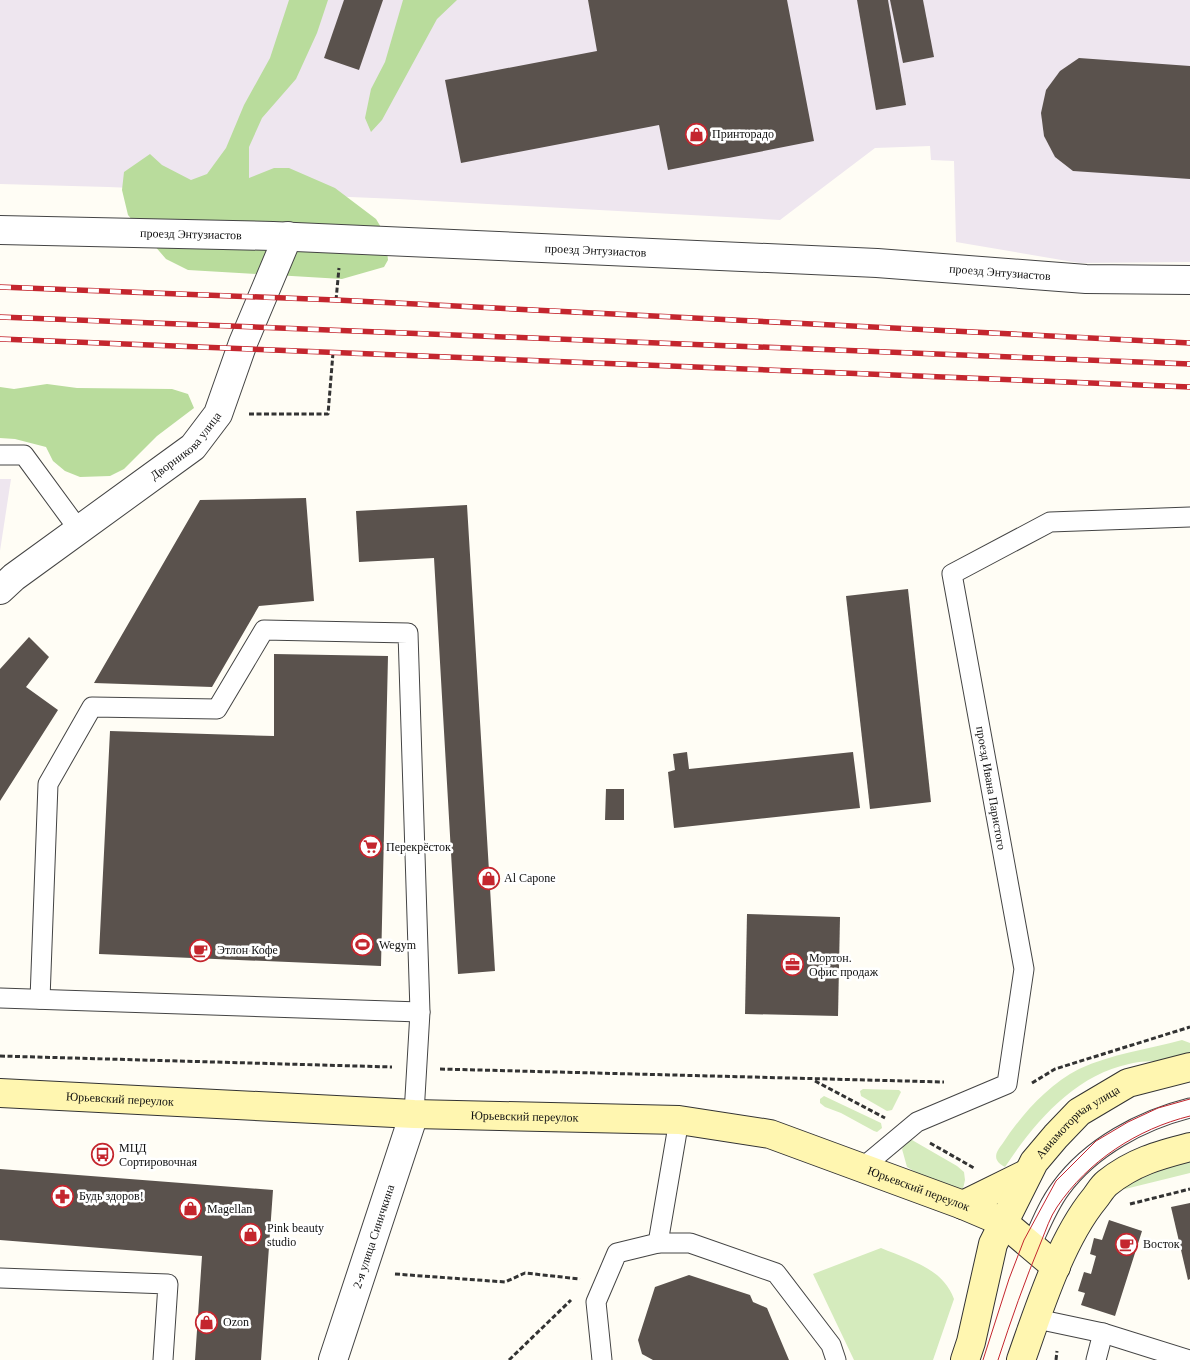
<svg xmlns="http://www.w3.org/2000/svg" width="1190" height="1360" font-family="Georgia,serif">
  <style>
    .industrial { fill: #eee6ef }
    .green { fill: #d5ebbd }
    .forest { fill: #b9dc9c }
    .building { fill: #5a524d }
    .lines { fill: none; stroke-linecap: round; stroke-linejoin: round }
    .lane-casing { stroke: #444; stroke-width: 21 }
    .street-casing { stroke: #444; stroke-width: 30 }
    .secondary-casing { stroke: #333; stroke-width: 30 }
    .path { stroke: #333; stroke-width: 3; stroke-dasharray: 5 2.5; stroke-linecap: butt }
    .lane { stroke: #fff; stroke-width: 19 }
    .street { stroke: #fff; stroke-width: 28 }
    .secondary { stroke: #fff6b0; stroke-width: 28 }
    .tram { stroke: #c4262e; stroke-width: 1 }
    .rail-casing { stroke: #c4262e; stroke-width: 5.5 }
    .rail { stroke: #fff; stroke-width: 4; stroke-dasharray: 11; stroke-linecap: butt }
    .labels { text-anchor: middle; stroke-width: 5; stroke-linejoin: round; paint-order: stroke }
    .poi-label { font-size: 12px; fill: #111; stroke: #fff; text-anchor: start }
    .street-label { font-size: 12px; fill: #111; stroke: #fff }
  </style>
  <rect width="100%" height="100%" fill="#fffdf5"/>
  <g class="industrial">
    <path d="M0 0H1190V262L1079 263 956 242 954 161 931 160 930 146 875 148 780 220 398 199 108 187 0 184Z"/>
    <path d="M0 479H11L0 551Z"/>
  </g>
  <g class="green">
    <path d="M1182 1040 1190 1043V1056C1181 1058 1172 1060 1164 1061 1152 1061 1140 1061 1129 1064 1075 1075 1034 1123 1005 1167 992 1160 995 1153 1003 1143 1022 1114 1048 1085 1079 1069 1111 1054 1149 1049 1182 1040Z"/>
    <path d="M863 1089 899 1090 901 1092 892 1110 887 1111 861 1096 860 1091Z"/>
    <path d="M824 1096 881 1123 882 1128 877 1132 874 1131 841 1113 825 1107 820 1103V1099Z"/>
    <path d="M908 1140H912L957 1166 964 1172 965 1180 963 1189C943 1190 924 1177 907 1167L902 1149Z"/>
    <path d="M1190 1159V1173L1117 1191 1133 1179Z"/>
    <path d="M881 1248C909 1260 943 1268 954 1299L933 1360H854L813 1274Z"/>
  </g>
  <g class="forest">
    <path d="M289 0H328L317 33 296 79 262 118 249 147V178L274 168H289L335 188 376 219 385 234 388 260 384 267 342 279 188 270 166 259 128 215 122 190 124 172 150 154 162 165 191 180 207 174 226 148 244 105 270 58Z"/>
    <path d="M403 0H457L437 19 382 120 371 132 365 118 371 89 385 62Z"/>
    <path d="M47 384 77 388 172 389 188 394 194 408 157 436 124 469 110 476 80 477 65 471 53 461 46 447 15 439 0 438V387L14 389Z"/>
  </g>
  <g class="building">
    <path d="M344 0H383L359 70 324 58Z"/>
    <path d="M588 0H787L814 141 668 170 659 125 461 163 445 80 597 51Z"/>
    <path d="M857 0H888L906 105 876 110Z"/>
    <path d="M890 0H923L934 57 903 63Z"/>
    <path d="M1079 58 1190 66V179L1073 171 1055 157 1044 136 1041 113 1046 90 1060 71Z"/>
    <path d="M306 498 314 601 259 606 212 687 94 683 200 500Z"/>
    <path d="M467 505 495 971 458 974 434 558 359 562 356 511Z"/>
    <path d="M908 589 931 802 870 809 846 596Z"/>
    <path d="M29 637 49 657 26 687 58 710 0 801V669Z"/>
    <path d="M274 654 388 656 381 966 99 954 110 731 274 736Z"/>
    <path d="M687 752 689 769 853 752 860 808 674 828 668 772 675 770 673 754Z"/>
    <path d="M606 789H624V820H605Z"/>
    <path d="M747 914 840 917 838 1016 745 1014Z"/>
    <path d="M0 1169 273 1190 261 1360H195L202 1256 0 1240Z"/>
    <path d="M1190 1203V1279L1188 1280 1171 1207Z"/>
    <path d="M1109 1220 1142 1231 1115 1316 1081 1305 1085 1293 1078 1291 1084 1272 1091 1274 1096 1256 1090 1254 1094 1238 1102 1240Z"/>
    <path d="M689 1275 750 1295 753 1302 767 1308 789 1360H653L642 1354 638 1340 655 1287Z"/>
  </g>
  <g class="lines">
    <defs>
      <g id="lane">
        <path d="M0 455H24L79 530"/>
        <path d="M0 998 420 1012"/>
        <path d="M40 999 48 784 92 707 217 709 264 630 408 633 420 1012 414 1114"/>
        <path d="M862 1168 917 1122 1007 1084 1024 969 952 574 1050 522 1190 517"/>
        <path d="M658 1243H690L776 1273 831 1345 836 1360"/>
        <path d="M1031 1246C1040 1226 1048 1205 1061 1188 1091 1147 1142 1120 1190 1108"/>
        <path d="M0 1278 168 1284 163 1360"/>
        <path d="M1037 1319 1103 1333 1189 1360"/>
        <path d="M602 1360 596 1302 617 1253 658 1243 679 1120"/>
        <path d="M1096 1360 1103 1333"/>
      </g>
      <g id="street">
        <path id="s1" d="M0 230 273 236 877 263 1086 279 1190 280"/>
        <path id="s2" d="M0 590 14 577 193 447 218 414 243 343 288 236"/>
        <path id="s3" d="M333 1360 414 1114"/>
      </g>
      <g id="secondary">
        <path id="s4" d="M0 1093 414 1114 679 1120 770 1134 963 1205 1003 1222 1056 1267"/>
        <path d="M963 1205 1028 1173"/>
        <path id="s5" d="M965 1360 971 1342 993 1244 1034 1162 1056 1136 1079 1112 1128 1083 1190 1067"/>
        <path d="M1021 1360C1039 1309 1061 1239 1095 1198 1099 1193 1102 1187 1107 1183 1133 1162 1159 1155 1190 1147"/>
      </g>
    </defs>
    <use href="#lane" class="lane-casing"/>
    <use href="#street" class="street-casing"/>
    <use href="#secondary" class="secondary-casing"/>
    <g class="path">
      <path d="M336 300 339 268"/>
      <path d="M249 414H328L333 353"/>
      <path d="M0 1056 392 1067"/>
      <path d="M440 1069 944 1082"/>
      <path d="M815 1081 885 1118"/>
      <path d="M1032 1083 1055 1069 1190 1027"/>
      <path d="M930 1143 974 1168"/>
      <path d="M1130 1204 1190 1189"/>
      <path d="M395 1274 505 1282 525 1273 580 1279"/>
      <path d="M509 1360 571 1300"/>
      <path d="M1056 1360 1057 1351"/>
    </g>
    <use href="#lane" class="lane"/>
    <use href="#street" class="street"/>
    <use href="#secondary" class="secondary"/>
    <g class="tram">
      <path d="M983 1360 1009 1279 1024 1240 1056 1181 1096 1141 1128 1122 1158 1108 1190 1099"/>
      <path d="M998 1360C1011 1320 1025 1280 1041 1242 1046 1230 1050 1217 1057 1207 1088 1161 1137 1129 1190 1116"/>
    </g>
    <defs>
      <g id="rail">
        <path d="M0 287 336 300 1190 343"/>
        <path d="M0 317 1190 364"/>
        <path d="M0 339 1190 387"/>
      </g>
    </defs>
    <use href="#rail" class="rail-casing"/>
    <use href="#rail" class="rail"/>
  </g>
  <defs>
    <symbol id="shop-ring" viewBox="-11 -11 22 22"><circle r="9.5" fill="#fff" stroke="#c4262e" stroke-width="1.5"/><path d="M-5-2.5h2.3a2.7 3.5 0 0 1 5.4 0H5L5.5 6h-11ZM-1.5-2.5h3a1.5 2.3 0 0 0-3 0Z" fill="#c4262e"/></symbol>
    <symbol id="supermarket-ring" viewBox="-11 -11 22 22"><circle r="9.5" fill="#fff" stroke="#c4262e" stroke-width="1.5"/><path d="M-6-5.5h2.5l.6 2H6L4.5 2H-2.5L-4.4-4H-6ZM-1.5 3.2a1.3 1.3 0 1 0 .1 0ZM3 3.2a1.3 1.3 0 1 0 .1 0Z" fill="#c4262e"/></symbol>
    <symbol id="stadium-ring" viewBox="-11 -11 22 22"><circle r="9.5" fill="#fff" stroke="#c4262e" stroke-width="1.5"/><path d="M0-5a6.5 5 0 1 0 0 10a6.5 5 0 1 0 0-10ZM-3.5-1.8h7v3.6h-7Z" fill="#c4262e"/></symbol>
    <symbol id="cafe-ring" viewBox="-11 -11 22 22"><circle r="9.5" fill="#fff" stroke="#c4262e" stroke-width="1.5"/><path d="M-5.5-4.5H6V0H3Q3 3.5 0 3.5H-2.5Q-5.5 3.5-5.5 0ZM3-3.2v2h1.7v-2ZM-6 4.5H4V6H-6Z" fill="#c4262e"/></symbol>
    <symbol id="office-ring" viewBox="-11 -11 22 22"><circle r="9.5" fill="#fff" stroke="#c4262e" stroke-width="1.5"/><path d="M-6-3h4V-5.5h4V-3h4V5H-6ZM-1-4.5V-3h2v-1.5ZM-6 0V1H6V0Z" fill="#c4262e"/></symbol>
    <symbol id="bus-ring" viewBox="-11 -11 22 22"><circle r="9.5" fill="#fff" stroke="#c4262e" stroke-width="1.5"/><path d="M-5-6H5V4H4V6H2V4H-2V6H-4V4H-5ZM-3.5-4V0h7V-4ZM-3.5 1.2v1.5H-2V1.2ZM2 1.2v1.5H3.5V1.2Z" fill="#c4262e"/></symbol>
    <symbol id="pharmacy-ring" viewBox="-11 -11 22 22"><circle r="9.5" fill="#fff" stroke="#c4262e" stroke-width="1.5"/><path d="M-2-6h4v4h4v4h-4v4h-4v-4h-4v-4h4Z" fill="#c4262e"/></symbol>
  </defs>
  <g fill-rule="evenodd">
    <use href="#shop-ring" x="684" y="122" width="25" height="25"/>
    <use href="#supermarket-ring" x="358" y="834" width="25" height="25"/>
    <use href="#shop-ring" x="476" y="866" width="25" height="25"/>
    <use href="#stadium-ring" x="350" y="932" width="25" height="25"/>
    <use href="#cafe-ring" x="188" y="938" width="25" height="25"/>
    <use href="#office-ring" x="780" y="952" width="25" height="25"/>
    <use href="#bus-ring" x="90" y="1142" width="25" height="25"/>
    <use href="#pharmacy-ring" x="50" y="1184" width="25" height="25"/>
    <use href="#shop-ring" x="178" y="1196" width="25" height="25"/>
    <use href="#shop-ring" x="238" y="1222" width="25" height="25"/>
    <use href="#cafe-ring" x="1114" y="1232" width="25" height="25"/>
    <use href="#shop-ring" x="194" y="1310" width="25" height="25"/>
  </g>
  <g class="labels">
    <g class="poi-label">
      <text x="712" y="138">Принторадо</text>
      <text x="386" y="851">Перекрёсток</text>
      <text x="504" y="882">Al Capone</text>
      <text x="379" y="949">Wegym</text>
      <text x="217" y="954">Этлон Кофе</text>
      <text x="809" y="962">Мортон.<tspan x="809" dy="14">Офис продаж</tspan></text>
      <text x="119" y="1152">МЦД<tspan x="119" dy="14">Сортировочная</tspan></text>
      <text x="79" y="1200">Будь здоров!</text>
      <text x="207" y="1213">Magellan</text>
      <text x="267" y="1232">Pink beauty<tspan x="267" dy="14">studio</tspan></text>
      <text x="1143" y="1248">Восток</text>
      <text x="223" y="1326">Ozon</text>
    </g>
    <g class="street-label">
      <text dy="4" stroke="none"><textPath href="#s1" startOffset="191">проезд Энтузиастов</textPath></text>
      <text dy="4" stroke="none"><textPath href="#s1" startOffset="596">проезд Энтузиастов</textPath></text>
      <text dy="4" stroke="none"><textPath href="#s1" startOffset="1001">проезд Энтузиастов</textPath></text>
      <text dy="4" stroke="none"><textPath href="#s2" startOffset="236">Дворникова улица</textPath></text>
      <text transform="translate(991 788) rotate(80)" y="4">проезд Ивана Паристого</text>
      <text dy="4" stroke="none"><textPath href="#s4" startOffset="120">Юрьевский переулок</textPath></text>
      <text dy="4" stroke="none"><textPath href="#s4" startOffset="525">Юрьевский переулок</textPath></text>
      <text dy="4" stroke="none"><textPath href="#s5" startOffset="271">Авиамоторная улица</textPath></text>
      <text dy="4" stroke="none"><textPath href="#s4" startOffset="930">Юрьевский переулок</textPath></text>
      <text dy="4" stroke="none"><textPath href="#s3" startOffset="130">2-я улица Синичкина</textPath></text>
    </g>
  </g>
</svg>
